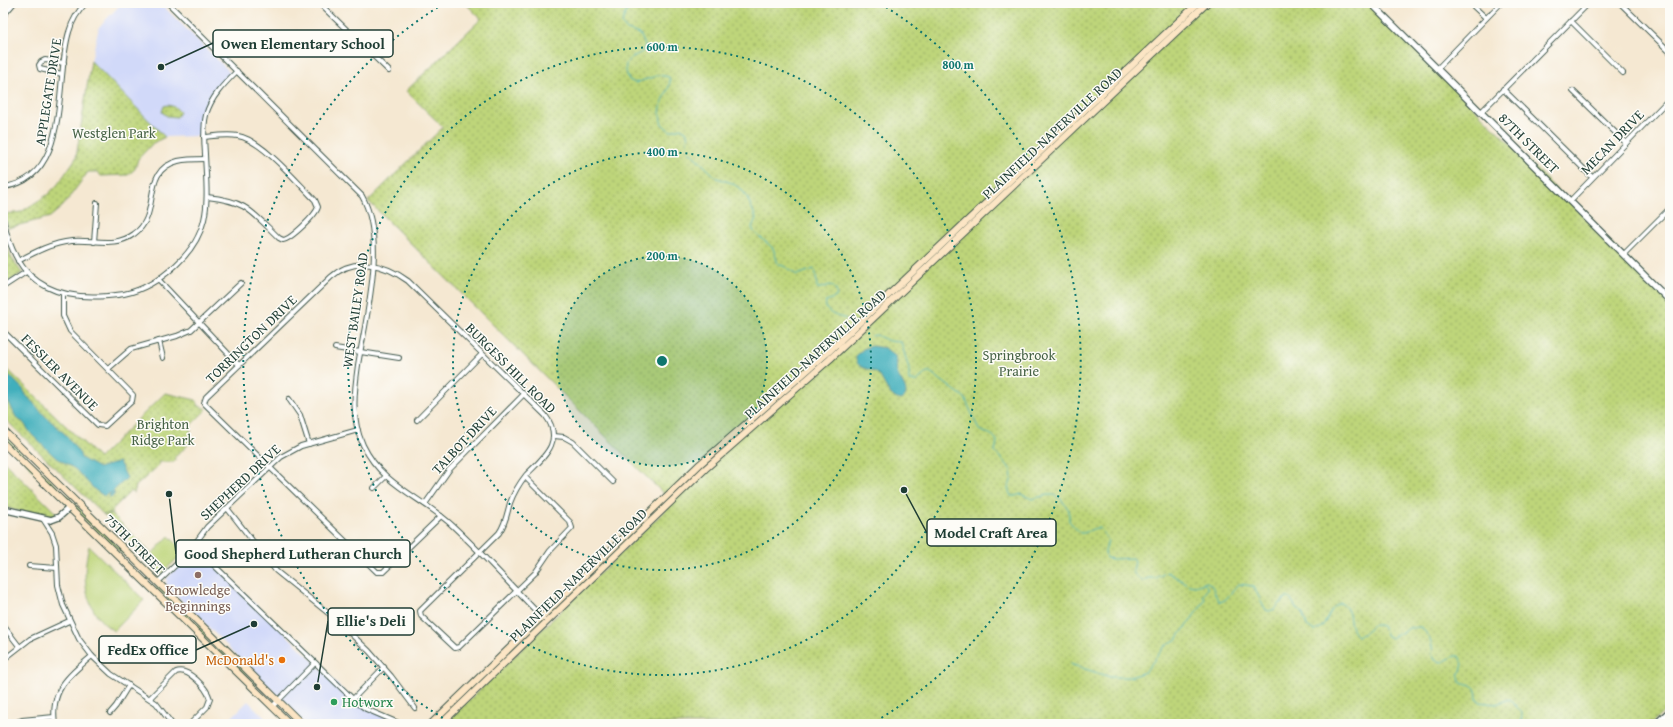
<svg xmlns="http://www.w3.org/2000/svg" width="1673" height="727" font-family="'Gentium Book Plus',serif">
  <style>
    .built { fill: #d1d9f9 }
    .grass { fill: #bed57a; stroke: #6e8957 }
    .park { fill: url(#park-dots); stroke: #6e8957 }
    .water { fill: #40afbc; stroke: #307678 }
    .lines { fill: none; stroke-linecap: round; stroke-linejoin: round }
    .stream { stroke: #40afbc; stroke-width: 1 }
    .minor-casing { stroke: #3f574c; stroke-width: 6 }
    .tertiary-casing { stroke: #3f574c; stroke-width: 8 }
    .secondary-casing { stroke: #3f574c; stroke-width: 8 }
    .minor { stroke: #fff; stroke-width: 4 }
    .tertiary { stroke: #fff; stroke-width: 5.5 }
    .secondary { stroke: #fce5c4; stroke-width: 6 }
    .ring { fill: none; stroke: #0f766e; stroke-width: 2; stroke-dasharray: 2 4 }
    .education-dot { fill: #8d6e63; stroke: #fdfcf7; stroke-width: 1.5 }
    .food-dot { fill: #e8710a; stroke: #fdfcf7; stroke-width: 1.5 }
    .leisure-dot { fill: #2e9e5b; stroke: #fdfcf7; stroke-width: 1.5 }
    .labels { text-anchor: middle; stroke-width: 3; stroke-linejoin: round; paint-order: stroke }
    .street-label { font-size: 14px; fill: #1f3d34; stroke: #fdfcf7 }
    .park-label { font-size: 14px; fill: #476346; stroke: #fdfcf7 }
    .education-label { font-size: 14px; fill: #785e54; stroke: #fdfcf7 }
    .food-label { font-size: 14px; fill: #c56008; stroke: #fdfcf7; text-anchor: end }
    .leisure-label { font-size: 14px; fill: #27864d; stroke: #fdfcf7; text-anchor: start }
    .centre { fill: #0f766e; stroke: #fdfcf7; stroke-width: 2 }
    .ring-label { font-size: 12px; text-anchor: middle; font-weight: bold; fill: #0f766e; stroke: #fdfcf7; stroke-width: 3; stroke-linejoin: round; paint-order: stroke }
    .leader { fill: none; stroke: #1f3d34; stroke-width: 1.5 }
    .callout-dot { fill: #1f3d34; stroke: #fdfcf7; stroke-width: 1.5 }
    .callout { fill: #fdfcf7; stroke: #1f3d34; stroke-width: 1.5 }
    .callout-label { font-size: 15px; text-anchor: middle; font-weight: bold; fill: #1f3d34 }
  </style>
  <defs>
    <pattern id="park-dots" width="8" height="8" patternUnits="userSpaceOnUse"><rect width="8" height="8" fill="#bed57a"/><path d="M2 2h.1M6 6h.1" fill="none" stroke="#9aae65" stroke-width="1.8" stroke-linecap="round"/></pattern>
  </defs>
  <rect width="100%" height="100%" fill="#fdfcf7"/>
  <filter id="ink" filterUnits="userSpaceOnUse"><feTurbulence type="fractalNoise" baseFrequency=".025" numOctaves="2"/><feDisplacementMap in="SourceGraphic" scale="8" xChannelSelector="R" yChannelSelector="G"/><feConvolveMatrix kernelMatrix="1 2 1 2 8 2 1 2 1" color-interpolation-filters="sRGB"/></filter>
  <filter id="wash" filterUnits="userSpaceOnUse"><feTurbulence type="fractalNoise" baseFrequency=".012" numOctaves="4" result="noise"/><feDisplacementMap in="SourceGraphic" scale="16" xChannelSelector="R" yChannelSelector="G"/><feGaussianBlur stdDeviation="0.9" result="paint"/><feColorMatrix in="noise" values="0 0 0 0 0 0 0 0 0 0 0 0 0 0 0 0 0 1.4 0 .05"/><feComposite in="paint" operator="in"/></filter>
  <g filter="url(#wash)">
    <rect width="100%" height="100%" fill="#f5e8d2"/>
    <g class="built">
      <path d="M122 3H160L231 73 215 90 206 104 201 119 200 136 165 137 91 61 99 27Z"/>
      <path d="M197 547 354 701 400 724H306L166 585 167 578Z"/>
      <path d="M248 701 271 724H225Z"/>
    </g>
    <g class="grass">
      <path d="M3 434 126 554 125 556C82 519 43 479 3 440Z"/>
      <path d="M695 472 697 473 551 615 549 613Z"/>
      <path d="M112 514 152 554 169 536 183 550V553L160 575 142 553 104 515Z"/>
      <path d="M89 546 144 600 114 631C84 613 81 577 89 546Z"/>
      <path d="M153 585 159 586 269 696 217 650Z"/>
    </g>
    <g class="park">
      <path d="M465 3H1368L1670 302V706L1651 724H444L673 503 368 201 443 127 406 91 481 19Z"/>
      <path d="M91 61 165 137 153 143 138 159 135 169 128 175 101 176 97 172H88L63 206 50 217 8 228 5 214 21 212 47 195 58 184 76 158Z"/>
      <path d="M168 105 175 107 180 112 177 117 167 116 162 112 164 106Z"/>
      <path d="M4 239 11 257 22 273 3 285Z"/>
      <path d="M3 365 99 458 165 393 196 400 199 406 207 409 191 425 190 443 174 458 176 460 174 462H159L158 466 136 486 134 493 131 491 112 510 114 512 104 515 3 417Z"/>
      <path d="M3 461 58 515 48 518 3 507Z"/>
    </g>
    <g class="water">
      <path d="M871 346 885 348 895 356C898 362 896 367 897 372 899 381 914 394 900 400 888 397 885 382 878 374 870 367 855 370 856 356L863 349Z"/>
      <path d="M3 369 23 389 26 395 45 416 66 435 80 454 81 458 99 468 119 462 127 478 113 491 115 494 110 498 109 496 112 492 104 496 95 490 75 469 54 456 32 435 23 422 17 419 9 403 3 396Z"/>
    </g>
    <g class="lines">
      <g class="stream">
        <path d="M633 3 625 14 622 24 627 30 640 34 645 45 642 52C628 60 621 60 629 80L635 83 659 75 669 77C674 89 654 104 662 124L670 131 681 128 686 131C690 138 684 144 688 150L717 178 732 183 742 190 747 197 756 218 752 227 754 232 773 248 778 264 786 267 797 275 814 269 816 274 817 288H821L830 285C835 287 838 291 836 297L826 301C823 314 838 316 846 319"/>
        <path d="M871 336 876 335 889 341 901 342 909 369V381H917L927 372H930L965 398 979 430C986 434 992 432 997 441L995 452C1008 467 1017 469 1008 489L1011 496H1015L1021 494 1032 499 1047 495H1054L1061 499 1069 510V521L1080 533C1087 534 1092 527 1100 528L1108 540 1105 552 1106 558 1113 559 1133 558 1135 561 1133 572 1139 579 1143 581 1148 578H1156L1167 572 1189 585 1195 586 1207 582C1216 586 1213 595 1220 602L1225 600 1239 584 1253 586 1266 610 1269 611 1275 609 1285 598H1289L1293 602 1296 609 1302 612 1307 626 1315 631C1328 627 1327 609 1340 603 1354 608 1346 628 1357 636L1363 634 1374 624 1382 626 1387 636 1392 638 1409 628 1421 627C1428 634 1434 645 1432 654L1435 660 1442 662 1455 656H1459L1463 664 1459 677 1460 682C1471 689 1476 680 1477 699L1479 702 1496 704 1510 699 1522 713 1521 724"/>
        <path d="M1070 664 1110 677H1130L1145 672 1165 646 1177 639 1205 600 1203 596 1207 589V586L1203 583"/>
      </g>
    </g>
  </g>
  <g filter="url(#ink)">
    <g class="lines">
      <defs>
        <g id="minor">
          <path d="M168 3 362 196C387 241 366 316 358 365 354 393 351 419 363 445 383 487 423 497 454 527 485 556 513 588 543 618"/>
          <path d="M319 3 389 71"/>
          <path d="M1470 3 1486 18"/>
          <path d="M1620 3 1670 52"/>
          <path d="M3 16 14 3"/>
          <path d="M1571 21 1623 73"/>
          <path d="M1437 69 1501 3"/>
          <path d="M62 74 40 69 39 65 41 62 45 60 64 63"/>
          <path d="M1503 89 1592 177"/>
          <path d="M1573 91 1626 143"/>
          <path d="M1481 112 1589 3"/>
          <path d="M204 137C215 136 227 134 238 136 262 140 297 182 315 200L318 207C316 215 291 239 283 240L279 238C252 212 247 201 207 197"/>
          <path d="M3 187C72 179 54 81 69 32 72 21 78 11 86 3"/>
          <path d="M1570 201 1670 98"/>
          <path d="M3 219C9 247 20 274 47 287 70 299 98 298 124 294 144 290 161 279 176 265 213 231 207 200 205 154 204 141 203 128 206 115 211 97 224 84 237 71"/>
          <path d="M94 242 97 203"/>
          <path d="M1624 254 1670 208"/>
          <path d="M18 261C35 252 52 243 72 241 93 239 115 248 134 234 163 214 139 171 178 161 186 159 196 159 205 159"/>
          <path d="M159 280 239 365"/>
          <path d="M3 287 26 272"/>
          <path d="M3 331 98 425 105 426 132 401 133 395 70 331 63 316V294"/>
          <path d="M159 341 163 358"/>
          <path d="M335 348 399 358"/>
          <path d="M108 369 131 349 177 336 191 330 241 283"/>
          <path d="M289 399 300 415 309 444"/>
          <path d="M417 420 482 354"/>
          <path d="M554 436 564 437 573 442 613 482"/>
          <path d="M374 488 385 477"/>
          <path d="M425 504 449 470 524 394"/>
          <path d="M227 508 276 571 333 617 369 651 391 676 415 708"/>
          <path d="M441 516 383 572H377L204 403 206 397 331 277C354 256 385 264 408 281L545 415C565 441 544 457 526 475 519 484 514 492 510 503 507 513 506 523 499 533L420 611 421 616 455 648 459 647 535 573 550 551 572 528 570 522 525 477"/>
          <path d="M43 519 52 533 56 545 58 585 63 605 79 639 92 656 111 674 156 703 172 724"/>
          <path d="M194 546 355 701 366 709 401 724"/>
          <path d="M29 566 57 568"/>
          <path d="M158 582 189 552 207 527 281 457 301 446 358 430"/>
          <path d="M3 625 19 646"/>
          <path d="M3 660 30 639 69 621"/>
          <path d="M150 698 176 672C188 667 207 688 210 699L207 707 190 724"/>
          <path d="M353 699 384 667"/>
          <path d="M272 707 315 663"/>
          <path d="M110 713 116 706 129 685"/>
          <path d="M11 724 22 720 54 717"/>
          <path d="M55 724C50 690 68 676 92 656"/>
        </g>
        <g id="tertiary">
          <path d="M1371 3 1670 301"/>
          <path d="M3 509 51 520 59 517 69 508"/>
          <path d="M1656 724 1670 711"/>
        </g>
        <g id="secondary">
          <path d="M3 430 302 724"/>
          <path d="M3 443 290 724"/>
          <path d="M431 724 700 464 826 354 1198 3"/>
          <path d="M441 724 705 469 830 359 1207 3"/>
        </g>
      </defs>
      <use href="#minor" class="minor-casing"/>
      <use href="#tertiary" class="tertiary-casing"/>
      <use href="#secondary" class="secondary-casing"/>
      <use href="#minor" class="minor"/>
      <use href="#tertiary" class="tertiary"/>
      <use href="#secondary" class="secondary"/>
    </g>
  </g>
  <circle cx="662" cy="361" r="105" fill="#0f766e" fill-opacity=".12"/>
  <g class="ring">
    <circle cx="662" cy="361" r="105"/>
    <circle cx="662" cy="361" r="209"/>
    <circle cx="662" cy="361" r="314"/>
    <path d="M453 724A419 419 0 0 1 443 4M881 4A419 419 0 0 1 871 724"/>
  </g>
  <circle class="education-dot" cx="198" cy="575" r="4"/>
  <circle class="food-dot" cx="282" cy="660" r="4"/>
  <circle class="leisure-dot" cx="334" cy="702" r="4"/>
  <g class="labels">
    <g class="street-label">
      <text transform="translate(48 92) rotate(-81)" y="5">APPLEGATE DRIVE</text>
      <text transform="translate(1052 133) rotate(-43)" y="5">PLAINFIELD-NAPERVILLE ROAD</text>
      <text transform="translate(1612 142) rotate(-46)" y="5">MECAN DRIVE</text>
      <text transform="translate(1529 143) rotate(45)" y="5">87TH STREET</text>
      <text transform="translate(355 310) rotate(-82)" y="5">WEST BAILEY ROAD</text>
      <text transform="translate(251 339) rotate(-44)" y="5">TORRINGTON DRIVE</text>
      <text transform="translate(815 354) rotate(-42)" y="5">PLAINFIELD-NAPERVILLE ROAD</text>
      <text transform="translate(511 368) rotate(45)" y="5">BURGESS HILL ROAD</text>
      <text transform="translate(60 372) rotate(45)" y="5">FESSLER AVENUE</text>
      <text transform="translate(464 440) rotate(-47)" y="5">TALBOT DRIVE</text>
      <text transform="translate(240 482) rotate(-43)" y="5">SHEPHERD DRIVE</text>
      <text transform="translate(135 544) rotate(45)" y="5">75TH STREET</text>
      <text transform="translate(578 575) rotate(-44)" y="5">PLAINFIELD-NAPERVILLE ROAD</text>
    </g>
    <g class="park-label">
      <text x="114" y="138">Westglen Park</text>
      <text x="1019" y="360">Springbrook<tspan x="1019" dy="16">Prairie</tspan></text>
      <text x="163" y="429">Brighton<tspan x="163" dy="16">Ridge Park</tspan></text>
    </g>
    <g class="education-label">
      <text x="198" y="595">Knowledge<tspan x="198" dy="16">Beginnings</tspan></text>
    </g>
    <g class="food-label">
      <text x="274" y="665">McDonald's</text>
    </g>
    <g class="leisure-label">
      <text x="342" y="707">Hotworx</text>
    </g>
  </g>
  <circle cx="662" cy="361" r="6" class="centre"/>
  <g class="ring-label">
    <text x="662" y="51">600 m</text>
    <text x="958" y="69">800 m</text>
    <text x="662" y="156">400 m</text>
    <text x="662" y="260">200 m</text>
  </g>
  <path class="leader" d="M161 67L213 43M904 490L927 533M169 494L176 554M317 687L328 621M254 624L196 650"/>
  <g class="callout-dot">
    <circle cx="161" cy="67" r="4"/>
    <circle cx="904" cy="490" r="4"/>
    <circle cx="169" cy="494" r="4"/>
    <circle cx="317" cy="687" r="4"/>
    <circle cx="254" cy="624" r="4"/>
  </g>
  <g class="callout">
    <rect x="213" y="30" width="180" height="27" rx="4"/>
    <rect x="927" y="519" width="129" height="27" rx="4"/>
    <rect x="176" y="540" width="234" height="27" rx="4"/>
    <rect x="328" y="608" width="86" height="27" rx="4"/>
    <rect x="99" y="636" width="97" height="27" rx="4"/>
  </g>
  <g class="callout-label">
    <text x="303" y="49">Owen Elementary School</text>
    <text x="991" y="538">Model Craft Area</text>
    <text x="293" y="559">Good Shepherd Lutheran Church</text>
    <text x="371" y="626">Ellie's Deli</text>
    <text x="148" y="655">FedEx Office</text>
  </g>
  <rect width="1673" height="727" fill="none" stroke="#fdfcf7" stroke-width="16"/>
</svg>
